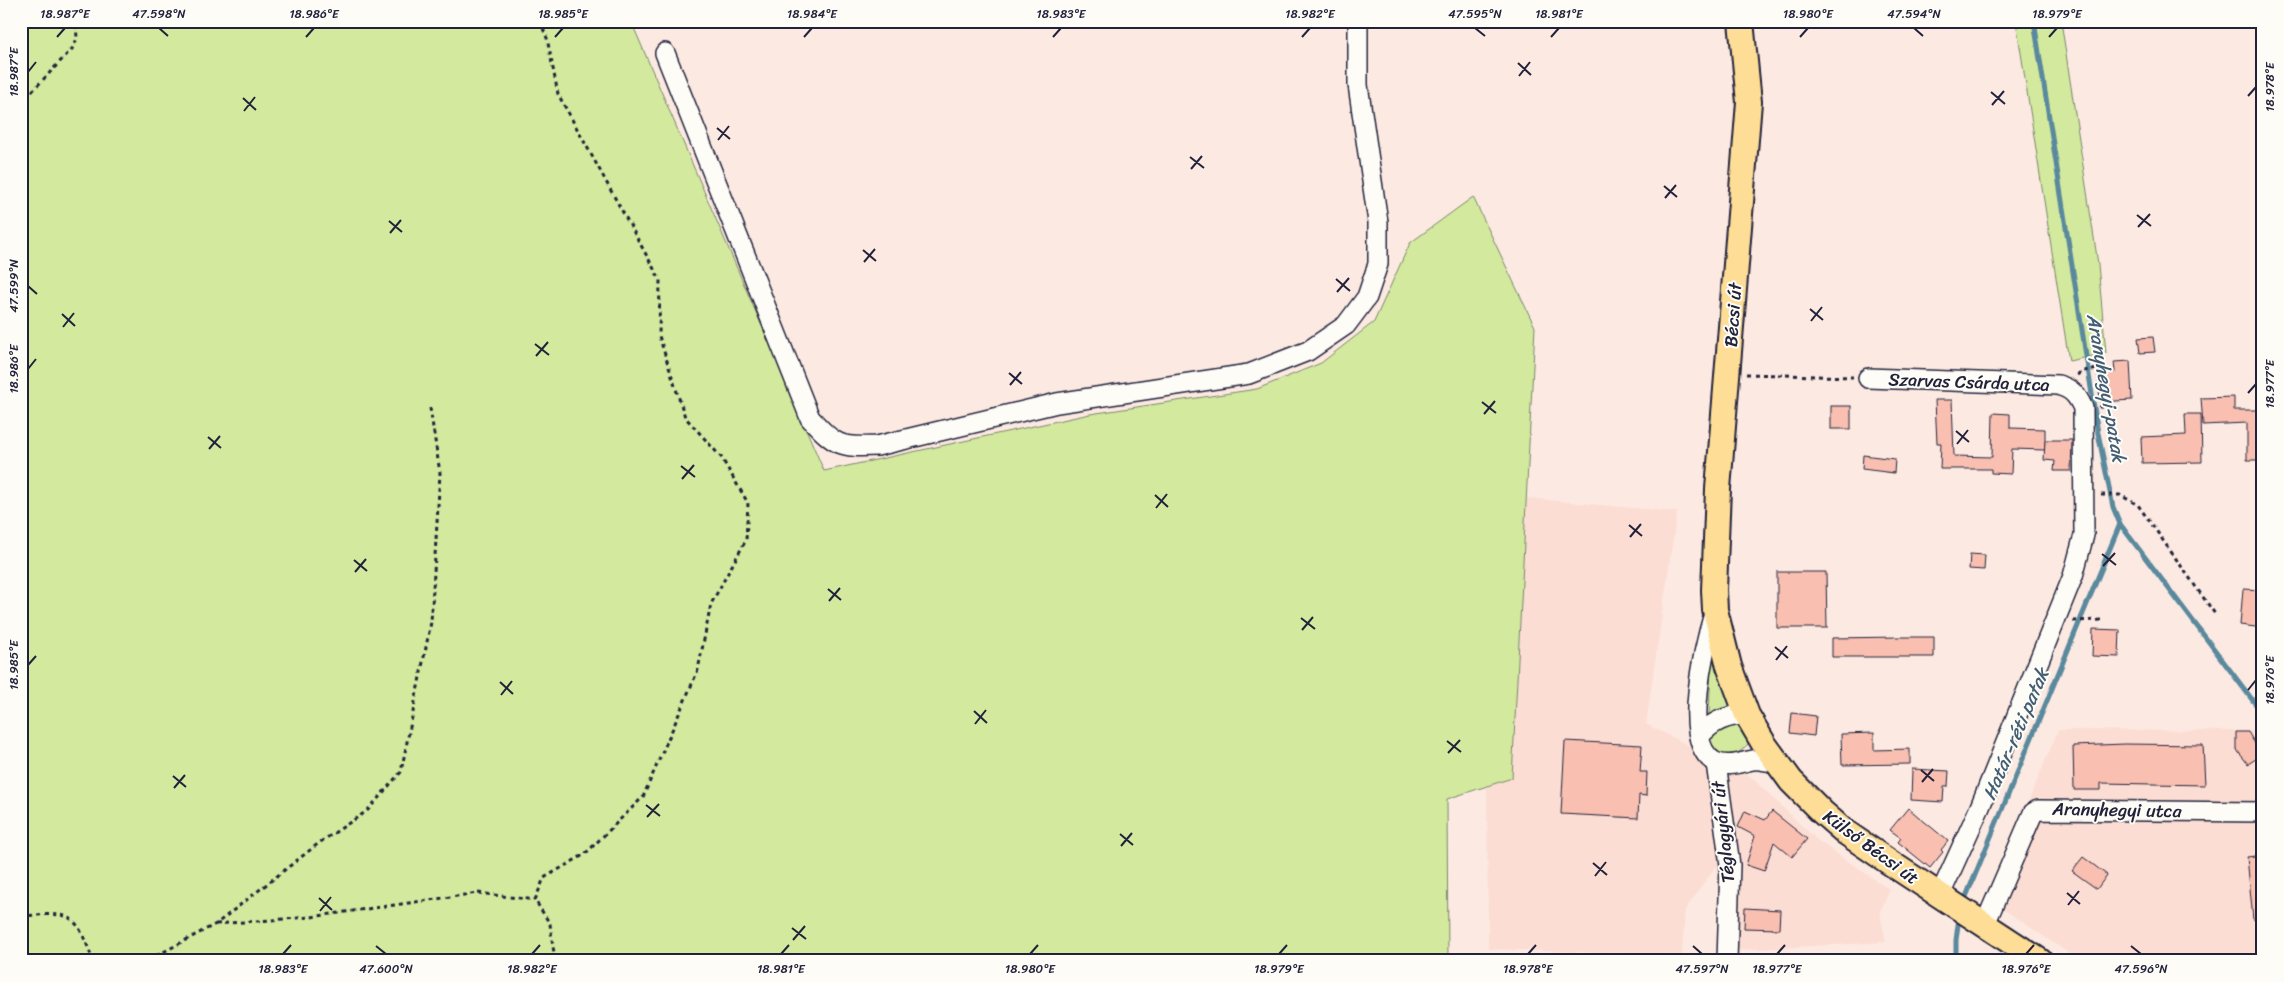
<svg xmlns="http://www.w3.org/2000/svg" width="2284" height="982" font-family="Sriracha,sans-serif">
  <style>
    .built { fill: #fbddd3 }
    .green { fill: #d2e99e; stroke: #7a866c }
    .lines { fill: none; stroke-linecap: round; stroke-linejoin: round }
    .stream { stroke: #5a899d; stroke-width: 5 }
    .building { fill: #f9bfb0; stroke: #22223b }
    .minor-casing { stroke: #22223b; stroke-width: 22 }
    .major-casing { stroke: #22223b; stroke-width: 28 }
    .path { stroke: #22223b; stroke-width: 3; stroke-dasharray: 4 4; stroke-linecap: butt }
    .minor { stroke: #fdfcf7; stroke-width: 19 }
    .major { stroke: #fedd96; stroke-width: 24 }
    .ticks { fill: none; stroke: #22223b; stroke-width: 2 }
    .labels { text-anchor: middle; stroke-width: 4; stroke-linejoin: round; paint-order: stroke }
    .street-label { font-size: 18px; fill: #22223b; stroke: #fdfcf7 }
    .water-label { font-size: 19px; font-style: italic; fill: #435e74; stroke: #fdfcf7 }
    .neatline { fill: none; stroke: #22223b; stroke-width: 2 }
    .ticks-label { font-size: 12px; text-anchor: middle; fill: #22223b }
  </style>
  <rect width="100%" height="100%" fill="#fceae2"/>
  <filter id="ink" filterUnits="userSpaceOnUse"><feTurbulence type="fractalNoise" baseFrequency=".02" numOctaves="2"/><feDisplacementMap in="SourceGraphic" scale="10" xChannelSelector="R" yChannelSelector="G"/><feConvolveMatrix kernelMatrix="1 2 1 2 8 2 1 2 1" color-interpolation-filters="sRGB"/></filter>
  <g filter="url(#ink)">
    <g class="built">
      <path d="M1526 498 1677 512 1646 724 1751 777 1817 840 1890 890 1880 912 1886 942 1721 951 1716 866 1685 910 1682 956 1488 949 1487 786 1512 778Z"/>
      <path d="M2058 730 2261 731 2263 734V961H2080L1988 899Z"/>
    </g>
    <g class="green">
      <path d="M21 21H631L824 471 1090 414 1257 389 1321 363 1374 322 1410 243 1473 197 1535 327 1512 778 1447 799 1448 961H21Z"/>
      <path d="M2016 21H2061L2098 264 2106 353 2069 361Z"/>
      <path d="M2255 21H2263V134Z"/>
      <path d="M1713 658 1716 659 1733 710 1709 717 1711 661Z"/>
      <path d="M1735 724 1742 726 1749 737 1748 744C1735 759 1719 762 1710 741 1714 729 1724 728 1735 724Z"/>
    </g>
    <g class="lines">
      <g class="stream">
        <path d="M2034 21 2098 433 2113 507 2120 524 2263 714"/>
        <path d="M1963 904 2120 524"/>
        <path d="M1956 961V940L1959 917"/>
      </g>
    </g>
    <g class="building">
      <path d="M2153 337 2155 352 2140 353 2138 338Z"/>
      <path d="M2130 361 2132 400 2100 402 2098 374 2115 372 2114 362Z"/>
      <path d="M2234 397V410H2263V460H2247V423L2203 425 2201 398Z"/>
      <path d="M1935 400H1952L1954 456 1992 457 1993 413 2010 414V428L2045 429V450L2012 449 2011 474 1991 473V469H1940L1941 443H1937Z"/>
      <rect x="1831" y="406" width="20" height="23"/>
      <path d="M2185 414H2201L2202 462 2142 463 2141 437 2186 435Z"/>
      <path d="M2045 440H2072L2071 471H2054L2055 461 2044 460Z"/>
      <path d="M1863 455 1895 459 1894 473 1862 469Z"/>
      <path d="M1970 554 1985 555 1984 570 1969 569Z"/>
      <path d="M1777 572H1826L1827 628H1777Z"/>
      <path d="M2243 589 2263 590V628L2240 625Z"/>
      <path d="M2093 629 2120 630 2119 657 2092 656Z"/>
      <path d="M1899 637H1934V657H1832V638Z"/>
      <path d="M1792 713 1816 716 1814 736 1790 733Z"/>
      <path d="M2236 732H2248L2262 755 2248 764 2236 749Z"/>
      <path d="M1874 733V750L1910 749V764L1842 765 1841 734Z"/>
      <path d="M1565 741 1642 745 1640 772H1647L1646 796 1639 795 1638 818 1561 814Z"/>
      <path d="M2125 744 2203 745 2205 785 2101 783V790H2074L2073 746Z"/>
      <path d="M1912 769 1949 771 1948 786H1944L1943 802 1911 800Z"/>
      <path d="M1908 808 1948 841 1941 850 1943 852 1930 868 1898 842 1901 838 1890 830Z"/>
      <path d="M1745 811 1765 820 1772 811 1807 839 1792 857 1774 842 1764 871 1746 865 1755 836 1738 827Z"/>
      <path d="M2263 855V919L2253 920 2247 857Z"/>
      <path d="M2083 857 2107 875 2097 889 2072 871Z"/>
      <path d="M1745 908 1780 910 1779 929 1744 928Z"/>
    </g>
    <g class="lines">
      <defs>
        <g id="minor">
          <path d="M665 53 810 418C835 445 839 448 877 446L1057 403 1249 374 1308 351 1346 325 1367 297 1378 264V222L1358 85V21"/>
          <path d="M1868 378 2058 385C2072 389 2077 395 2083 408L2084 535 2073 576 1980 807 1940 895"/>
          <path d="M1715 610C1706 640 1679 744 1715 762 1728 768 1741 762 1753 760 1760 759 1768 762 1775 762"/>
          <path d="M1700 736C1712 721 1728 715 1747 715"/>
          <path d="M1716 763 1730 865 1727 961"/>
          <path d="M1985 924 2033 813 2038 810 2263 812"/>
        </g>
        <path id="major" d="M1741 21 1749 102 1718 489 1714 590 1715 610 1729 666 1747 715 1764 744 1791 781 1822 812 1845 832 1889 862 2040 961"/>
      </defs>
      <use href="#minor" class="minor-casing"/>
      <use href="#major" class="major-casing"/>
      <g class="path">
        <path d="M540 21 547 38 558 94 660 280 659 336 685 417 721 457 748 503 746 540 711 604 698 670 643 797 585 854 544 878 535 900 550 924 555 961"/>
        <path d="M21 103 72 49 77 39 76 21"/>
        <path d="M1746 374 1853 377"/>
        <path d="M2077 375 2082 371 2101 369"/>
        <path d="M2099 407H2108"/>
        <path d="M2101 495H2120L2138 505 2215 614"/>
        <path d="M2073 621 2102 620"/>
        <path d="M21 916C71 913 74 909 92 958"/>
        <path d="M216 924 311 917 478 893 535 900"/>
        <path d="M2058 956 2065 961"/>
        <path d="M21 960 154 957 216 924 319 843 367 811 401 772 431 622 440 473 430 408"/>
      </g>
      <use href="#minor" class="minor"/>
      <use href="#major" class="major"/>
    </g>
  </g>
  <path class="ticks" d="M159 28 168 36M1475 28 1485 36M1914 28 1923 36M57 37 65 28M306 37 314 28M555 37 563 28M804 37 812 28M1053 37 1061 28M1302 37 1310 28M1551 37 1559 28M1800 37 1808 28M2049 37 2057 28M1518 63 1531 75M28 72 36 62M1519 76 1530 62M1991 92 2005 104M2248 96 2256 87M243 98 256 110M1992 105 2004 91M244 111 255 97M717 128 730 139M718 140 729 126M1190 157 1204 168M1191 169 1202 156M1664 186 1677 197M1665 198 1676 185M2137 215 2151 226M389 221 402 232M2138 227 2150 214M390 233 401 220M863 250 876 261M864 262 875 249M1336 279 1350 291M28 286 37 294M1337 292 1349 278M1810 309 1823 320M62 314 75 326M1811 321 1822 307M63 327 74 313M535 344 549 355M536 356 548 342M28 369 36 359M1009 373 1022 384M1010 385 1021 372M2248 393 2256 384M1482 402 1496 413M1484 414 1495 401M1956 431 1969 442M208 437 221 448M1957 444 1968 430M209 449 220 436M681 466 695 477M682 479 694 465M1155 495 1168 507M1156 508 1167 494M1629 525 1642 536M1630 537 1641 524M2102 554 2116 565M354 560 367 571M2103 566 2115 553M355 572 366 559M828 589 841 600M829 601 840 588M1301 618 1315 629M1302 630 1313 617M1775 647 1788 658M1776 660 1787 646M28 665 36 656M500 682 513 694M2248 690 2256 680M501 695 512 681M974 711 987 723M975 724 986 710M1447 741 1461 752M1448 753 1460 740M1921 770 1934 781M173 776 186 787M1922 782 1933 769M174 788 185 775M646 805 660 816M647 817 659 804M1120 834 1133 845M1121 846 1132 833M1593 863 1607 875M1595 876 1606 862M2067 893 2080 904M319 898 332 910M2068 905 2079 891M320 911 331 897M792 928 806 939M793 940 805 926M376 946 386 954M1693 946 1702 954M2131 946 2141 954M283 954 291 945M532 954 540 945M781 954 789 945M1030 954 1038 945M1279 954 1287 945M1528 954 1536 945M1777 954 1785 945M2026 954 2034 945"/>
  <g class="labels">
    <g class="street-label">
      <text transform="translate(1733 315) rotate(-86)" y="6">Bécsi út</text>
      <text transform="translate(1969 382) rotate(2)" y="6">Szarvas Csárda utca</text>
      <text transform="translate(2117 810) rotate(1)" y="6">Aranyhegyi utca</text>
      <text transform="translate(1723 832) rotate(-96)" y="6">Téglagyári út</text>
      <text transform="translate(1871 847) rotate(36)" y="6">Külső Bécsi út</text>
    </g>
    <g class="water-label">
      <text transform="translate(2107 388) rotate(80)" y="7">Aranyhegyi-patak</text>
      <text transform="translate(2015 734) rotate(-67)" y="7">Határ-réti patak</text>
    </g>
  </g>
  <rect width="2284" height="982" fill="none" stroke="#fdfcf7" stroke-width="55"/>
  <rect x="28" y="28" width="2228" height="926" class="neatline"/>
  <g class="ticks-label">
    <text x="65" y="18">18.987°E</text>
    <text x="159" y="18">47.598°N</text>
    <text x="314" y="18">18.986°E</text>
    <text x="563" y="18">18.985°E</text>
    <text x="812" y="18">18.984°E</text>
    <text x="1061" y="18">18.983°E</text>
    <text x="1310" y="18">18.982°E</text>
    <text x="1475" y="18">47.595°N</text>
    <text x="1559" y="18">18.981°E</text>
    <text x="1808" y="18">18.980°E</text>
    <text x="1914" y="18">47.594°N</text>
    <text x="2057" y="18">18.979°E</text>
    <text transform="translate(14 72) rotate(-90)" y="4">18.987°E</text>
    <text transform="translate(2270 87) rotate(-90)" y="4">18.978°E</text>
    <text transform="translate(14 286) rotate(-90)" y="4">47.599°N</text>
    <text transform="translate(14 369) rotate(-90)" y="4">18.986°E</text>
    <text transform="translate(2270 384) rotate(-90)" y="4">18.977°E</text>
    <text transform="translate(14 665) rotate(-90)" y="4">18.985°E</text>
    <text transform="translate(2270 680) rotate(-90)" y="4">18.976°E</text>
    <text x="283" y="973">18.983°E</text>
    <text x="386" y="973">47.600°N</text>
    <text x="532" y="973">18.982°E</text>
    <text x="781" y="973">18.981°E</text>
    <text x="1030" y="973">18.980°E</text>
    <text x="1279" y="973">18.979°E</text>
    <text x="1528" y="973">18.978°E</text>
    <text x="1702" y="973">47.597°N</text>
    <text x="1777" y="973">18.977°E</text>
    <text x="2026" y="973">18.976°E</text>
    <text x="2141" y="973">47.596°N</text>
  </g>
</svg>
